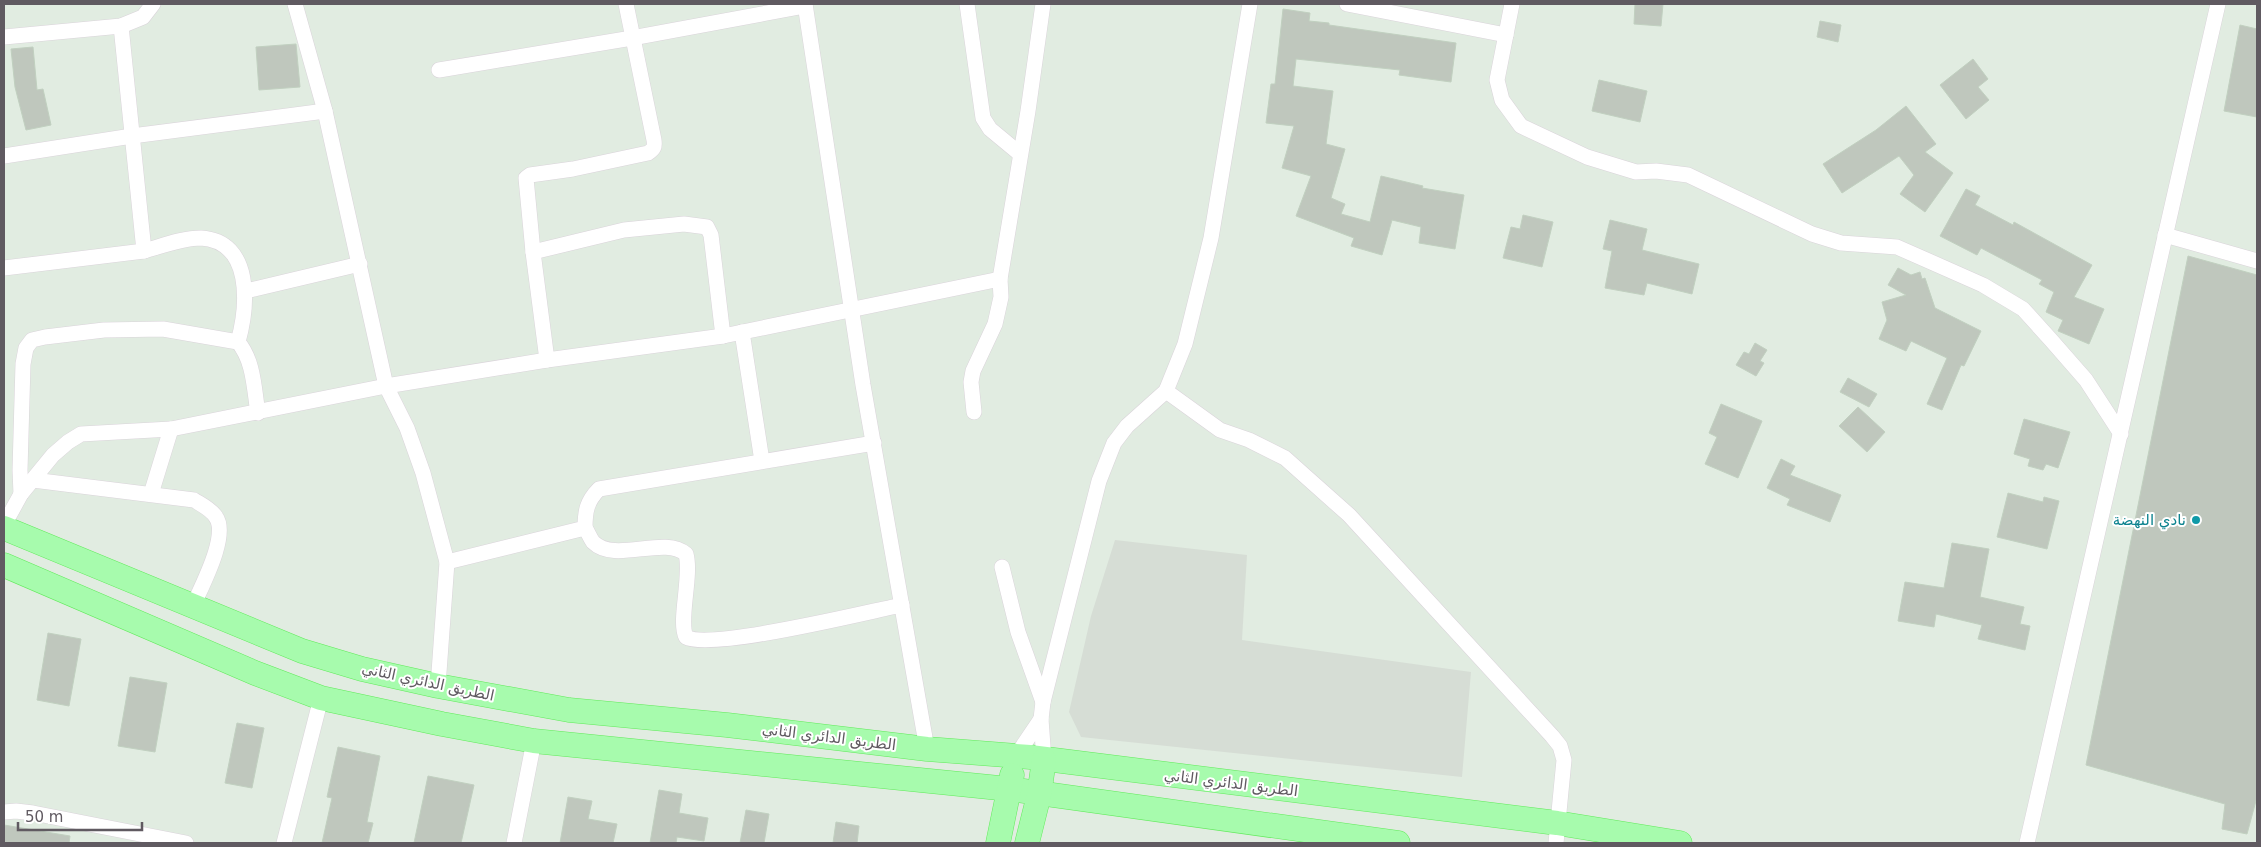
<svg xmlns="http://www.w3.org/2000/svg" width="2261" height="847" font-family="'DejaVu Sans',Vazirmatn,sans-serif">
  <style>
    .industrial { fill: #d6ddd5 }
    .building { fill: #bfc7bd; stroke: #c1d0c0 }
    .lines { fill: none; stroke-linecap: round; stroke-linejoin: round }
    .minor-casing { stroke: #dad4da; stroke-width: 16 }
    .primary-casing { stroke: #61ea5b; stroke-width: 25 }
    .minor { stroke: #fff; stroke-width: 15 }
    .primary { stroke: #a7fbad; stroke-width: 24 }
    .culture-dot { fill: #0f9aa8; stroke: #fff; stroke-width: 2 }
    .labels { text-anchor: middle; stroke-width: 4; stroke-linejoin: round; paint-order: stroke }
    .culture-label { font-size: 15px; fill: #0d838f; stroke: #fff; text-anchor: end }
    .street-label { font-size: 15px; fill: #605a61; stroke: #fff }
  </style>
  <rect width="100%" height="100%" fill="#e1ece1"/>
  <path class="industrial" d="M1115 540 1247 555 1242 640 1471 672 1462 777 1081 737 1069 712 1091 616Z"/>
  <g class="building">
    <path d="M1635 4H1663L1661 26 1634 24Z"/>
    <path d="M1283 9 1310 13 1309 21 1329 23V25L1456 43 1451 82 1399 75 1400 70 1296 59 1293 86 1333 91 1326 144 1345 149 1331 198 1345 204 1341 214 1370 222 1381 176 1423 186 1422 188 1464 195 1455 249 1419 243 1421 227 1392 220 1382 255 1351 246 1354 238 1296 216 1311 176 1282 168 1294 126 1266 123 1271 84H1275Z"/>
    <path d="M1820 21 1841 25 1838 42 1817 37Z"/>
    <path d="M2240 25 2257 29V117L2224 111Z"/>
    <path d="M296 44 300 87 259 90 256 47Z"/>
    <path d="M33 47 37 90 43 89 51 125 26 130 15 87 11 49Z"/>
    <path d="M1973 59 1988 79 1978 87 1989 100 1966 119 1940 85Z"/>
    <path d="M1599 80 1647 91 1640 122 1592 111Z"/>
    <path d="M1906 106 1936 144 1925 152 1953 173 1925 212 1900 194 1914 175 1899 156 1842 193 1823 164 1876 130Z"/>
    <path d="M1966 189 1980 196 1975 205 2013 225 2014 222 2092 265 2074 297 2104 309 2089 344 2058 331 2063 320 2046 312 2054 292 2039 284 2042 280 1981 248 1977 255 1940 236Z"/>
    <path d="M1523 215 1553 222 1542 267 1503 258 1511 227 1520 229Z"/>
    <path d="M1610 220 1647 229 1642 250 1699 264 1692 294 1647 283 1644 295 1605 288 1612 251 1603 249Z"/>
    <path d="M2188 256 2257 275V797L2247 834 2222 829 2225 804 2086 765Z"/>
    <path d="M1898 268 1911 275 1920 272 1922 279 1925 278 1935 308 1981 331 1964 366 1961 365 1942 410 1927 404 1947 358 1911 341 1906 351 1879 339 1887 320 1882 302 1906 295 1888 285Z"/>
    <path d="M1755 343 1767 350 1760 361 1764 363 1756 376 1736 365 1744 352 1749 354Z"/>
    <path d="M1848 378 1877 394 1869 407 1840 392Z"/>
    <path d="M1721 404 1762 421 1738 478 1705 464 1717 437 1709 433Z"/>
    <path d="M1858 407 1885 432 1867 452 1839 426Z"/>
    <path d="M2024 419 2070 432 2058 468 2046 464 2043 470 2028 466 2030 459 2014 454Z"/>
    <path d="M1781 459 1795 466 1790 475 1841 495 1830 522 1787 505 1790 499 1767 488Z"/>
    <path d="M2008 493 2043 502 2044 497 2059 501 2047 549 1997 537Z"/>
    <path d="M1952 543 1989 549 1980 597 2024 607 2020 624 2030 626 2025 650 1978 639 1982 625 1936 614 1934 627 1898 621 1905 582 1944 588Z"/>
    <path d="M48 633 81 639 69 706 37 700Z"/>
    <path d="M130 677 167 683 155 752 118 746Z"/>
    <path d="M237 723 264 728 252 788 225 783Z"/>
    <path d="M338 747 380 756 367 822 373 823 368 843H322L332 798 327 797Z"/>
    <path d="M428 776 474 785 461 843H414Z"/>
    <path d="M659 790 682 794 679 813 708 818 704 841 677 837 676 843H650Z"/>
    <path d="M568 797 592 801 588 819 617 824 613 843H560Z"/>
    <path d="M746 810 769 814 764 843H740Z"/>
    <path d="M836 822 859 826 857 843H833Z"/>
    <path d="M4 825 70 836 69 843H4Z"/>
  </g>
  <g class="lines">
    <defs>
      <g id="minor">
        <path d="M295 4 325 111 386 386 407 428 423 473 447 562 438 686"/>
        <path d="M805 4 863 385 927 749"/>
        <path d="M967 4 983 118 990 129 1019 153"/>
        <path d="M1347 4 1506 35"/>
        <path d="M1512 4 1497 80 1502 100 1521 126 1587 157 1636 172 1656 171 1688 175 1812 234 1841 243 1897 247 1983 285 2023 309 2051 340 2086 380 2121 434"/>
        <path d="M4 37 121 26 143 17 153 4"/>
        <path d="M439 70 632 38 805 6"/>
        <path d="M4 156 132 136 325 111"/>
        <path d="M2165 235 2257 261"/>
        <path d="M144 251C162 246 182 238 201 238 253 241 248 306 238 342"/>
        <path d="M533 252 624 230 684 224 707 227 711 235 723 336"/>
        <path d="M4 268 144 251 121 26"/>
        <path d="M246 291 360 264"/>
        <path d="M742 332 762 461"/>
        <path d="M547 360 533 252 526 178 530 175 573 169 648 153C654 149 655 147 654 140L626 4"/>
        <path d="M1166 391 1220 430 1249 440 1285 458 1304 475 1349 515 1552 736 1560 746 1564 760 1556 843"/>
        <path d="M974 412 971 382 973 371 995 324 1001 297 1000 279 1028 111 1043 4"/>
        <path d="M33 480 194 500C202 505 211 509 216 517 229 536 201 587 193 606"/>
        <path d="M21 494 20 470 23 364 26 348 32 340 45 337 104 330 163 329 238 342C254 361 254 389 258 413"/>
        <path d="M151 494 171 429"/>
        <path d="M4 525 21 494 53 455 68 442 81 434 171 429 386 386 547 360 723 336 1000 279"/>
        <path d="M585 528C588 532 590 538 593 542 615 564 664 535 686 554 692 576 678 621 686 637 710 651 867 612 902 605"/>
        <path d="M447 562 585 528C585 511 587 501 599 489L874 443"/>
        <path d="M1002 567 1018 632 1043 702"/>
        <path d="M1016 756 1041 719"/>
        <path d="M1044 760 1041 719 1043 702 1099 481 1114 443 1127 426 1166 391 1185 344 1211 238 1250 4"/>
        <path d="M4 812 16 811 33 813 186 843"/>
        <path d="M284 843 321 698"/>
        <path d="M514 843 534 741"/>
        <path d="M2027 843 2218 4"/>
      </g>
      <g id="primary">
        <path d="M4 528 302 651 362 669 438 686 569 710 727 725 927 749 1030 757 1557 823 1680 843"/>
        <path d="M4 565 255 673 321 698 442 724 534 741 1009 789 1398 843"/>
        <path d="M998 843 1012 775"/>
        <path d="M1027 843 1039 795 1044 760"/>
      </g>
    </defs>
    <use href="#minor" class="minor-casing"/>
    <use href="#primary" class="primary-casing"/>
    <use href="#minor" class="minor"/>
    <use href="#primary" class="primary"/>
  </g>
  <circle class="culture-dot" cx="2196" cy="520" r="5"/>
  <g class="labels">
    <g class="culture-label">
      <text x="2186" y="525">نادي النهضة</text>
    </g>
    <g class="street-label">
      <text transform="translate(428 682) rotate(12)" y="5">الطريق الدائري الثاني</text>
      <text transform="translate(829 737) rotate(7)" y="5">الطريق الدائري الثاني</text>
      <text transform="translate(1231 783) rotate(7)" y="5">الطريق الدائري الثاني</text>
    </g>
  </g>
  <rect width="2261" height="847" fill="none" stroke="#605a61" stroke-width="10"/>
  <path d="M18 822v8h124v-8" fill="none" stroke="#605a61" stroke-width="2.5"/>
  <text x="25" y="822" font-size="15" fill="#605a61" stroke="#ffffff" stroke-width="4" paint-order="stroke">50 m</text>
</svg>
